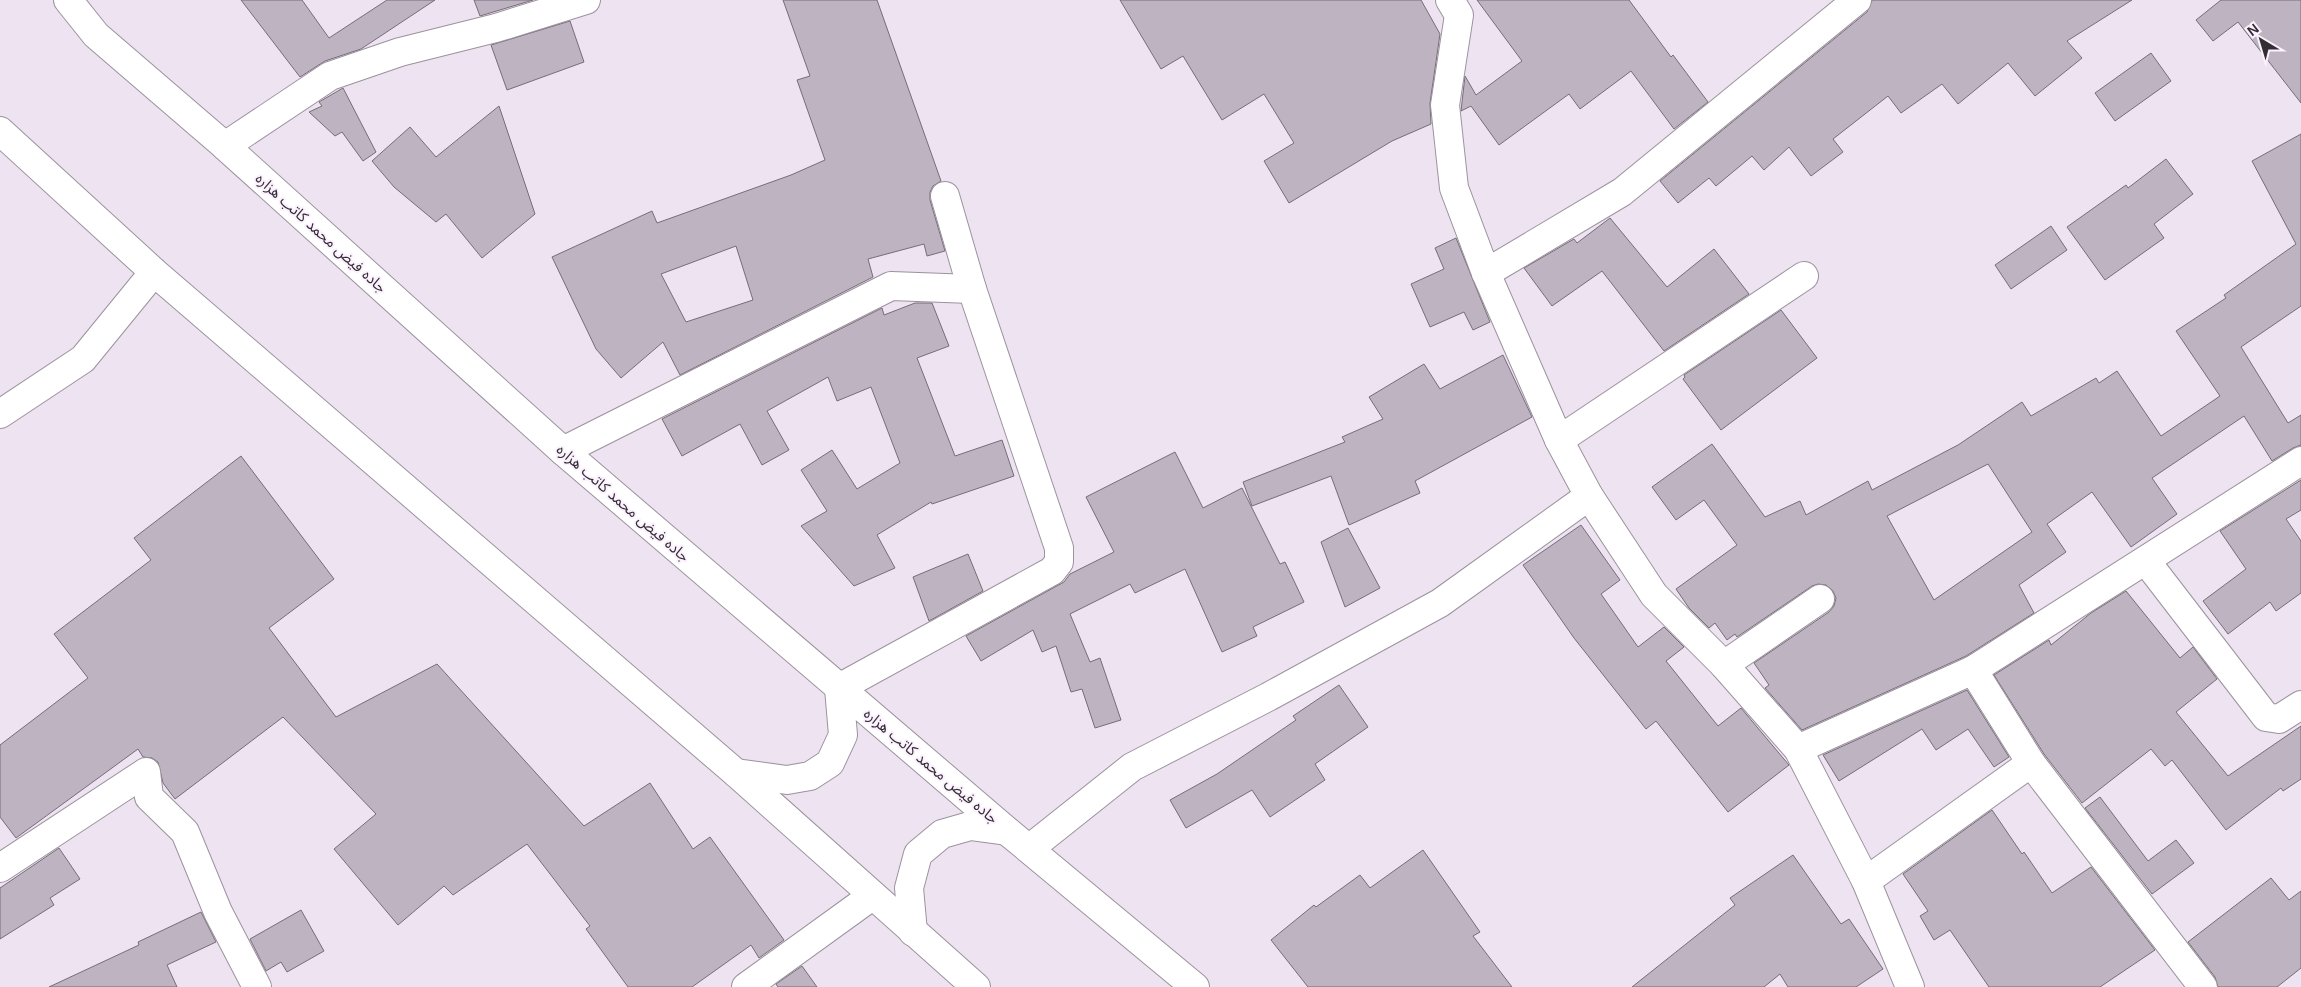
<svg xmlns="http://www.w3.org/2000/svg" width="2301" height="987" font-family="Helvetica,'Noto Sans Arabic',sans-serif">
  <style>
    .building { fill: #beb3c0; stroke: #776d79; fill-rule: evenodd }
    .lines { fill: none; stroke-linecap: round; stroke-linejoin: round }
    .street-casing { stroke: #9c929e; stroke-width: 30 }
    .primary-casing { stroke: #9c929e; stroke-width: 30 }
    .street { stroke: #fff; stroke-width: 28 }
    .primary { stroke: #fff; stroke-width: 28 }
    .labels { text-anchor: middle; stroke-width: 4; stroke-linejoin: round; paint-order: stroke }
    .street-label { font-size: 15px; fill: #322e33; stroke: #fcf1fe }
  </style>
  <rect width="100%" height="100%" fill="#eee3f1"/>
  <g class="building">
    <path d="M241 0H302L329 38 387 0H435L361 49 325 61 300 77Z"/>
    <path d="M474 0H533L480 16Z"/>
    <path d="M783 0H877L941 181 933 186 930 192V200L945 251 927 256 924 244 868 259 873 277 680 375 663 342 621 378 596 349 552 257 652 211 657 223 791 175 825 160 797 80 810 76ZM736 246 753 300 686 322 661 274Z"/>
    <path d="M1120 0H1421L1440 34 1430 103 1431 124 1392 141 1289 203 1264 161 1294 143 1264 94 1222 120 1183 56 1161 69Z"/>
    <path d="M1477 0H1629L1671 57 1673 55 1708 102 1674 129 1631 71 1580 109 1569 94 1499 145 1471 106 1461 111 1465 76 1476 95 1522 61Z"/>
    <path d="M1872 0H2132L2067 41 2082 58 2035 96 2008 63 1958 104 1942 84 1901 113 1888 96 1833 139 1843 152 1811 176 1789 147 1764 170 1752 156 1716 186 1709 178 1678 203 1660 181 1867 12Z"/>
    <path d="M2221 0H2301V103L2238 22 2213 41 2196 20Z"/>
    <path d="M570 21 584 62 507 90 491 45Z"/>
    <path d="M2151 53 2171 81 2115 121 2095 93Z"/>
    <path d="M343 88 376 152 363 161 342 132 335 136 309 112 322 106 319 102Z"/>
    <path d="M499 106 535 214 482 258 446 214 436 222 394 187 372 161 410 127 436 157Z"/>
    <path d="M2301 134V306L2241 347 2288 423 2301 415V445L2293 448 2272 461 2244 416 2152 478 2177 514 2131 547 2092 492 2047 524 2066 552 2019 585 2034 613 1966 656 1802 730 1765 688 1769 685 1754 663 1829 612 1834 606 1836 598 1833 591 1826 585 1818 584 1812 586 1737 637 1735 634 1727 640 1715 623 1709 628 1689 608 1676 589 1737 545 1704 500 1676 520 1652 487 1712 444 1765 517 1800 501 1806 515 1868 481 1872 490 1958 445 2022 402 2031 416 2096 378 2099 383 2117 371 2161 436 2220 396 2176 331 2226 298 2224 295 2296 244 2252 161ZM1988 464 2032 532 1934 600 1887 516Z"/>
    <path d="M2166 159 2193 194 2154 224 2164 238 2105 280 2067 227 2126 185 2128 188Z"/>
    <path d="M1610 218 1667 287 1714 249 1749 294 1664 351 1602 271 1552 306 1524 268 1574 239 1577 243Z"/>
    <path d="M2051 226 2067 250 2011 289 1995 265Z"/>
    <path d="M1456 238 1490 322 1473 330 1464 312 1430 327 1411 284 1444 269 1435 248Z"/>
    <path d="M915 303H932L949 346 917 358 955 456 1002 440 1014 476 932 504 931 502 877 535 895 568 854 586 801 526 827 511 801 470 832 450 857 489 900 463 871 387 837 401 828 377 767 411 789 450 762 465 740 424 682 456 662 419 882 308 884 315Z"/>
    <path d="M1781 310 1817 358 1721 430 1683 379 1685 377 1684 375Z"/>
    <path d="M1503 355 1532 417 1415 481 1420 493 1349 525 1331 476 1252 506 1243 482 1345 442 1342 437 1383 419 1369 397 1424 364 1440 389Z"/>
    <path d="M1175 452 1203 508 1242 488 1280 564 1285 562 1304 602 1253 627 1257 636 1222 652 1185 569 1135 593 1130 584 1070 614 1090 662 1100 658 1121 720 1095 728 1082 689 1071 692 1056 646 1042 652 1033 630 981 661 966 636 1064 582 1070 574 1114 552 1086 497Z"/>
    <path d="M241 456 334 579 269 628 336 717 437 664 584 826 650 783 693 849 710 837 784 940 759 958 751 945 692 987H628L586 929 590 926 527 844 453 895 444 886 398 925 334 849 376 814 283 717 175 799 163 783 158 762 152 758 143 757 138 749 16 838 0 817V745L88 678 54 634 151 560 134 538Z"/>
    <path d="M2301 480V510L2286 519 2301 541V593L2276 611 2270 602 2228 634 2203 601 2246 569 2220 531Z"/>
    <path d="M1581 525 1620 580 1601 594 1638 647 1664 627 1684 647 1666 661 1718 726 1741 708 1789 765 1728 812 1656 721 1646 729 1574 638 1523 565Z"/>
    <path d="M1348 528 1380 588 1345 607 1321 542Z"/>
    <path d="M968 554 983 591 929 621 913 577Z"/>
    <path d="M2126 591 2180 658 2193 647 2217 679 2176 712 2228 776 2301 726V779L2283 791 2281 788 2226 830 2172 760 2165 766 2151 749 2082 803 2044 754 1994 675 2049 640 2051 645 2091 613Z"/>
    <path d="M1339 685 1368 727 1315 764 1325 780 1270 817 1252 790 1186 828 1170 800 1217 774 1296 720 1293 716Z"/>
    <path d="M1967 690 2009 757 1994 767 1968 729 1936 750 1922 729 1839 781 1823 755Z"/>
    <path d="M2100 797 2148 861 2176 840 2194 863 2152 894 2085 808Z"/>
    <path d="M1992 810 2022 854 2024 852 2052 893 2091 867 2155 950 2100 987H1989L1950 930 1934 940 1920 916 1928 911 1903 874Z"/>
    <path d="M59 848 80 879 50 898 54 905 0 939V888Z"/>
    <path d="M1423 850 1480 932 1473 936 1512 987H1308L1271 940 1314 905 1316 907 1360 875 1370 888Z"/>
    <path d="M1793 855 1841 924 1849 919 1883 969 1856 987H1788L1780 974 1764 987H1632L1735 905 1730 898Z"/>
    <path d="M2271 878 2289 900 2301 891V968L2277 987H2218L2215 977 2188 942Z"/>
    <path d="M301 910 324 951 287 972 281 962 266 971 250 939Z"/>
    <path d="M201 912 216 942 167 965 177 987H49L139 945 138 942Z"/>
    <path d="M802 966 817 987H778L776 984Z"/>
  </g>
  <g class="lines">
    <defs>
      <g id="street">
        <path d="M1450 0 1459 15 1445 105 1454 188 1486 273 1559 440 1589 496 1654 595 1724 665 1798 749 1866 881 1910 987"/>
        <path d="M225 146 330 76 400 52 496 28 586 0"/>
        <path d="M1486 273 1622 192 1857 0"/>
        <path d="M0 414 83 359 154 272"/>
        <path d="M1559 440 1804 276"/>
        <path d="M563 451 891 286 972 289"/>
        <path d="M2146 561 2266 717 2279 719 2301 705"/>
        <path d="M1724 665 1820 599"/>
        <path d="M1973 670 2031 763 2203 987"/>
        <path d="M839 688 1052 571 1059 562V548L972 289 945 196"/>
        <path d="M1798 749 1973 670 2301 461"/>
        <path d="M1029 849 1132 767 1268 697 1440 603 1589 496"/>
        <path d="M0 868 146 772 149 797 185 832 218 912 257 987"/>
        <path d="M1866 881 2031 763"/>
        <path d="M746 987 872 896"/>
      </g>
      <g id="primary">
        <path d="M68 0 96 35 225 146 563 451 1007 831 1195 987"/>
        <path d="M0 131 154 272 736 773 976 987"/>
        <path d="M736 773 787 780 810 776 830 763 843 735 839 688"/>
        <path d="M913 932 909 888 918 854 942 834 970 826 1007 831"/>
      </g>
    </defs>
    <use href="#street" class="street-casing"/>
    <use href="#primary" class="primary-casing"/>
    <use href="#street" class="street"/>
    <use href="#primary" class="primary"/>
  </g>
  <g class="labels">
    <g class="street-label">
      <text transform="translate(321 233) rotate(42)" y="5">جاده فیض محمد کاتب هزاره</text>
      <text transform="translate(623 503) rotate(41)" y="5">جاده فیض محمد کاتب هزاره</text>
      <text transform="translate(931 766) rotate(40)" y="5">جاده فیض محمد کاتب هزاره</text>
    </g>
  </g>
  <g transform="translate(2261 40) rotate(322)" stroke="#fcf1fe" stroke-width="4" paint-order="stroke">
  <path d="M0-4L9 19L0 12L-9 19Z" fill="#322e33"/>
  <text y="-8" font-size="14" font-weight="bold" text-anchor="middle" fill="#322e33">N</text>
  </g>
</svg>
